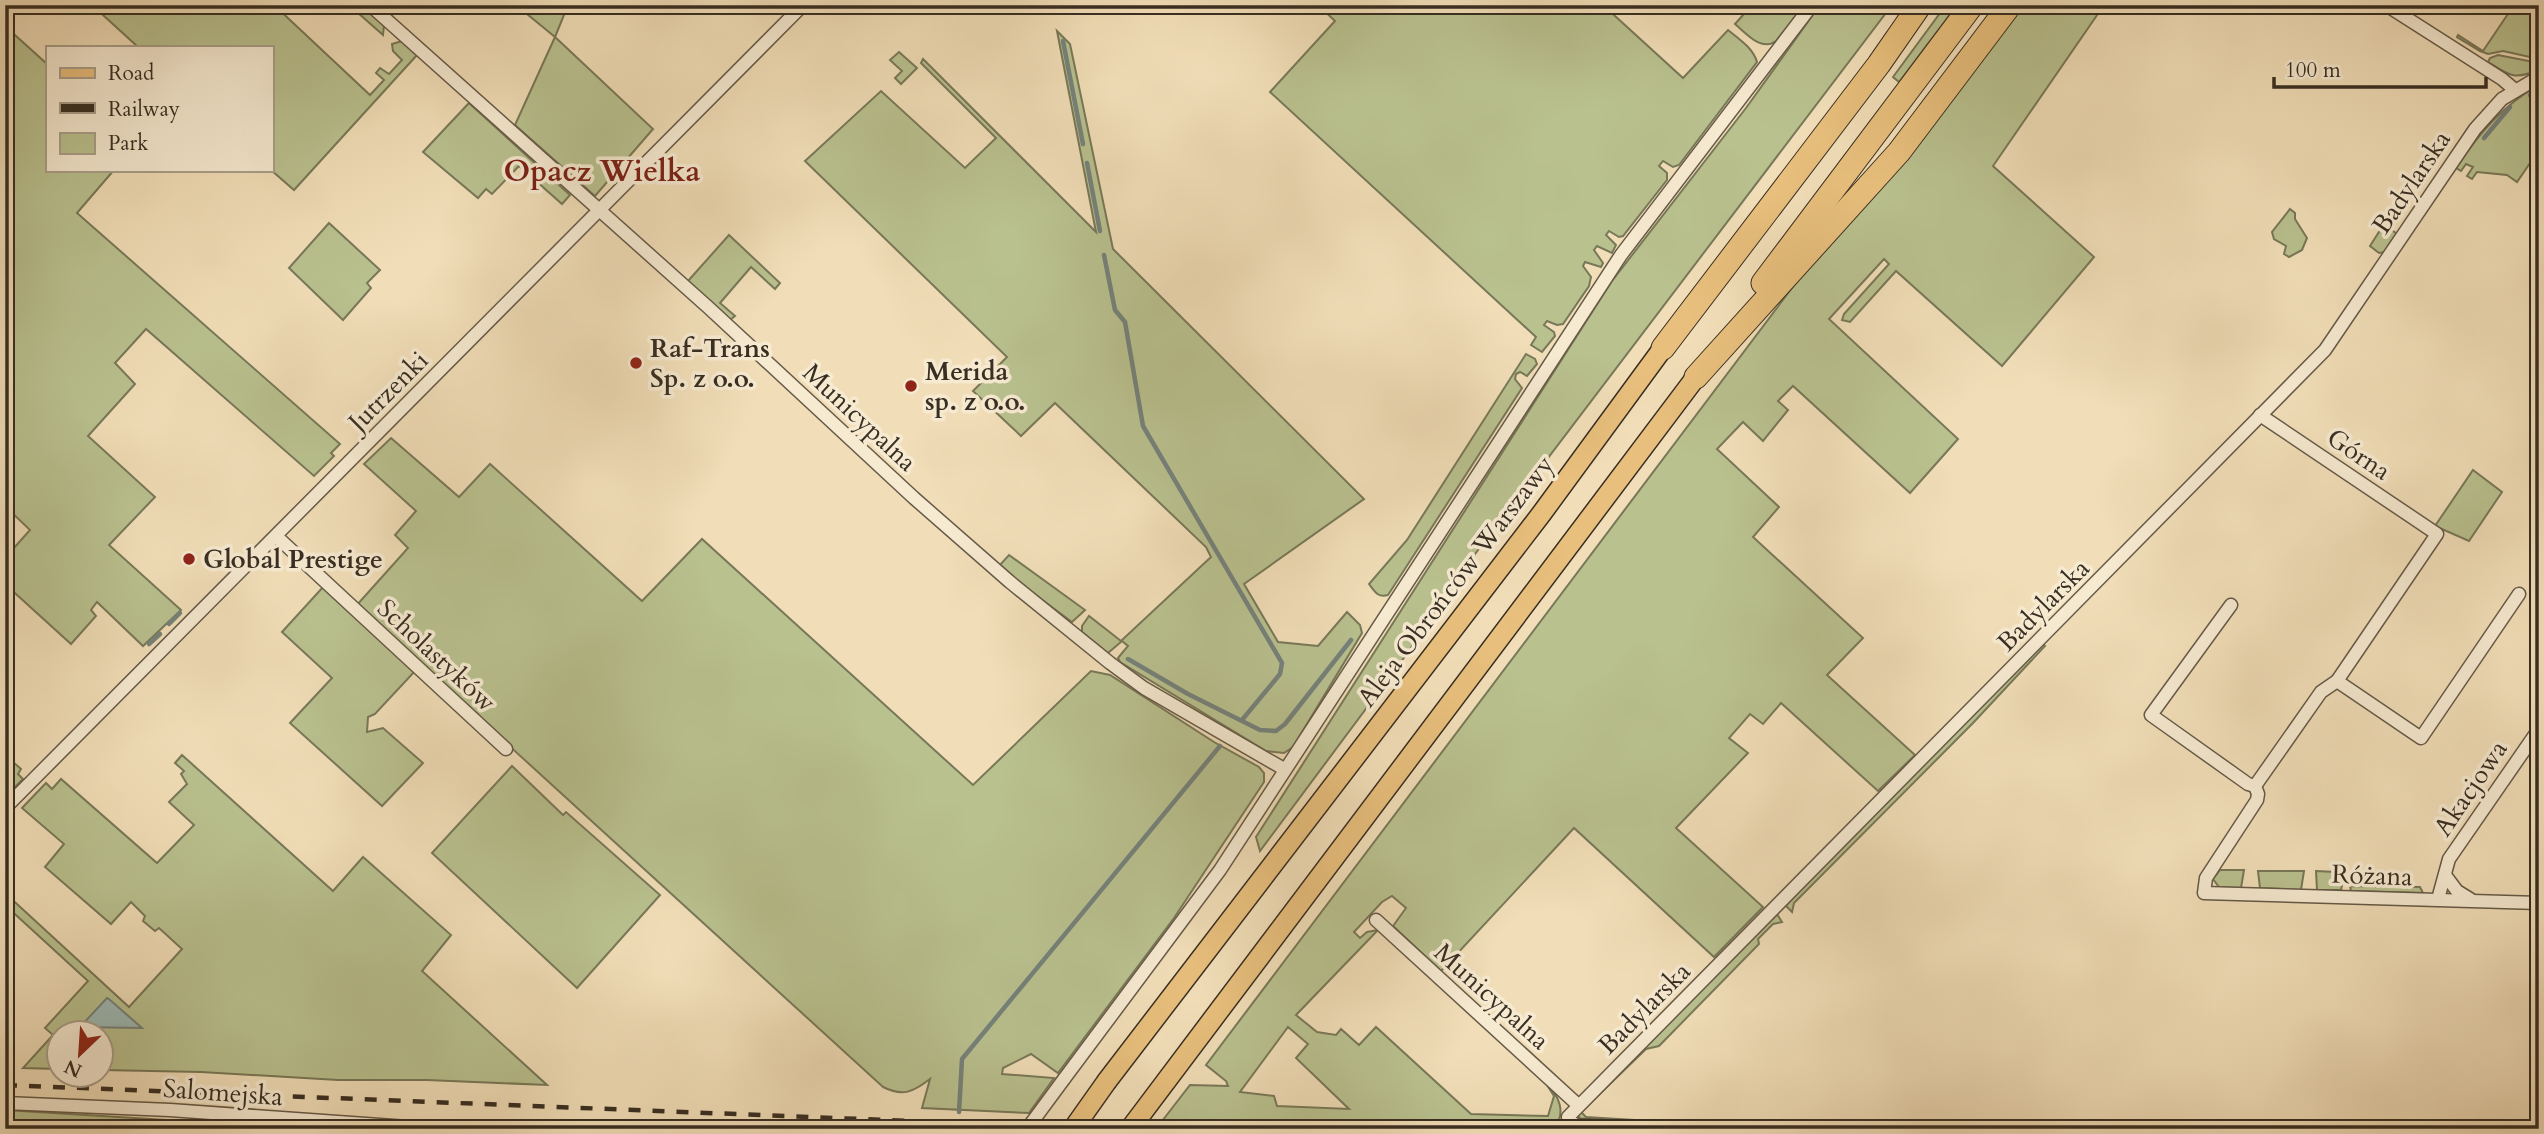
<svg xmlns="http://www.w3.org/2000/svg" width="2544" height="1134" font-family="Cardo,serif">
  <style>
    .green { fill: #b9c18f; stroke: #787858; stroke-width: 2; fill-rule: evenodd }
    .water { fill: #9dbab7; stroke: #75827b; stroke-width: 2 }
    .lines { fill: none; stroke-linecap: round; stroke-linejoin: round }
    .stream { stroke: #75827b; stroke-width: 4.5 }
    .street-casing { stroke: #665a48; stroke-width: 15 }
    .primary-casing { stroke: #382e22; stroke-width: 22 }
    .highway-casing { stroke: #382e22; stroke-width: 25 }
    .street { stroke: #f6ead1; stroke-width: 12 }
    .primary { stroke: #e8bf7c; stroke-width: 19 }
    .highway { stroke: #e8bf7c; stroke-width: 23 }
    .rail { stroke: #382e22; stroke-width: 4.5; stroke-dasharray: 12 12; stroke-linecap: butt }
    .street-bridge-casing { stroke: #665a48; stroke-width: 15; stroke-linecap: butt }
    .primary-bridge-casing { stroke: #382e22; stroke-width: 22; stroke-linecap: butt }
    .street-bridge { stroke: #f6ead1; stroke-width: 12 }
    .primary-bridge { stroke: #e8bf7c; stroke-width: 19 }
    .poi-dot { fill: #8f2418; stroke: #f6ead1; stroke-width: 2.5 }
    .labels { text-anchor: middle; stroke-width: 7; stroke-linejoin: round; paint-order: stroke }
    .street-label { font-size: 26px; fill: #382e22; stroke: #f6ead1 }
    .poi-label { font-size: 26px; font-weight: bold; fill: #382e22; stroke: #f6ead1; text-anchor: start }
    .quarter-label { font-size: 30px; font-weight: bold; fill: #7a1f14; stroke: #f6ead1 }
  </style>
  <rect width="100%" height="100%" fill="#f1deb8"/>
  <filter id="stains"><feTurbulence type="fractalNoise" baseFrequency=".00286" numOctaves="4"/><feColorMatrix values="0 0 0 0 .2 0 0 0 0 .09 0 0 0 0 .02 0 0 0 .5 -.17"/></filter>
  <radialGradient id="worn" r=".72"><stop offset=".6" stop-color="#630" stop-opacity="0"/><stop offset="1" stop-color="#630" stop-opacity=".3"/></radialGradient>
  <g class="green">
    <path d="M92 5H274L370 95 384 80 376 73 380 68 389 74 402 60 393 51 392 44 402 41 417 55 294 190 271 170V47H138Z"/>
    <path d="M349 5H362L384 25 383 35Z"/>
    <path d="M516 5H568L555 37 653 129 595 196 515 125 555 37Z"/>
    <path d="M1318 5H1603L1683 78 1728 30C1739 39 1753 48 1757 62L1679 165 1673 167 1663 161 1659 166 1667 173V180L1623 236 1619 237 1609 231 1606 235 1616 245 1612 253 1597 246 1594 250 1603 263 1601 267 1585 262 1583 266 1591 277 1589 286 1563 324 1557 325 1547 321 1544 325 1554 332 1555 336 1542 352 1531 345 1536 337 1270 92 1335 21Z"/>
    <path d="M1752 5H1804L1776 41C1761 52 1746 33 1735 24Z"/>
    <path d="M1820 5H1892L1469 562 1406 655 1260 851 1256 837 1612 281 1746 108Z"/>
    <path d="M1946 5H1957L1899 82 1893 77Z"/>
    <path d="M2021 5H2104L1993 166 2094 257 2002 366 1896 271 1850 322 1842 320 1844 314 1889 264 1884 259 1829 319 1958 439 1910 493 1793 386 1778 401 1788 410 1763 441 1743 422 1717 449 1779 507 1753 537 1863 638 1827 675 1915 755 1878 791 1781 703 1763 724 1750 714 1729 738 1748 753 1676 828 1763 907 1714 957 1574 828 1441 971 1393 926 1406 908 1392 896 1382 902 1354 932 1360 938 1367 932 1378 930 1296 1015 1317 1032 1336 1035 1341 1029 1359 1045 1376 1027 1471 1114 1548 1116 1554 1096 1545 1082C1558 1094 1568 1113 1553 1129H1241L1159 1125 1190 1085 1228 1086 1226 1081 1206 1065 1807 268ZM1288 1027 1308 1044 1296 1058 1349 1109 1277 1106 1274 1096 1240 1092Z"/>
    <path d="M2514 5H2539V59L2503 51 2488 54 2480 51 2457 37 2458 35 2483 51Z"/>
    <path d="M5 26 47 64V170H114L77 213 340 444 331 453 334 456 314 476 146 329 115 363 135 384 88 436 155 497 109 545 181 610 143 646 97 602 91 610 96 616 71 644 5 584V558L30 530 5 506Z"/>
    <path d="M1057 31 1070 44 1113 249 1364 499 1244 584 1278 642 1318 646 1347 612 1360 625 1362 633 1293 747 1284 753 1266 751 1120 662 1118 658 1128 646 1122 641 1108 653 1082 632V626L1089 616 1121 641 1211 557 1206 547 1055 403 1021 436 973 391 1007 357 805 161 881 91 965 168 996 138 921 63 923 59 1096 232Z"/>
    <path d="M899 52 917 68 901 84 895 78 902 71 890 60Z"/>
    <path d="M2498 55 2539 63V70C2514 80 2510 76 2488 62L2490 58Z"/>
    <path d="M2539 85V150L2517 182 2507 175 2477 172 2472 179 2467 176 2473 167 2466 164 2461 171 2456 168C2479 133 2502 106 2539 85Z"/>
    <path d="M469 103 570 195 562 204 519 166 492 194 486 189 478 198 423 152Z"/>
    <path d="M2290 209 2295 213V219L2307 238 2302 250 2289 257 2284 254 2286 246 2274 239 2272 232Z"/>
    <path d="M329 223 380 270 367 283 371 288 343 320 289 268Z"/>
    <path d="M2384 224 2397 234 2386 252 2379 253 2370 246Z"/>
    <path d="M729 235 780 283 775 289 751 267 720 303 735 316 730 320 688 281Z"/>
    <path d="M1526 354 1535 359 1537 364 1527 376 1520 372 1516 374 1515 379 1522 388 1388 595C1378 598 1375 592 1369 584L1407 540Z"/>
    <path d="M391 438 459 497 490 464 642 601 702 539 973 785 1091 671 1110 675 1214 742 1259 767 1264 773V782L1174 918 1058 1073 1031 1054 1003 1068 1002 1074 1054 1078 1029 1113 922 1108 930 1079C913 1092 903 1097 883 1087L356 606 408 548 395 535 416 511 364 464Z"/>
    <path d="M2473 470 2502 492 2469 541 2435 526Z"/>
    <path d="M1009 555 1085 610 1072 622 998 567Z"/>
    <path d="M324 586 415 671 375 714 368 717 367 732 383 728 423 763 382 806 290 723 332 678 282 632Z"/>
    <path d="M2042 644 2045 646 1973 723 1794 903 1792 912 1786 906 1795 894 2024 664Z"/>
    <path d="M5 755 21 769 18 774 23 779 5 797Z"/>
    <path d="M182 755 333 891 363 857 451 935 422 971 547 1085 427 1080H338L201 1072 102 1070V1032H60L59 1069 23 1068 53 1035 45 1028 88 981 5 905V893L129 1007 182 949 159 928 155 931 143 921 145 916 131 902 111 924 45 867 64 844 22 808 46 783 52 789 61 779 157 863 194 825 169 802 187 784 181 774 184 771 175 763Z"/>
    <path d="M512 766 563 815 566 812 660 895 577 988 432 853Z"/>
    <path d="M2220 870H2244L2241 888 2219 887 2213 879Z"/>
    <path d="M2258 871H2304L2301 890 2260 888Z"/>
    <path d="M2316 871 2336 872 2337 885H2342L2341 890H2317Z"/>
    <path d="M2350 886 2420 887 2423 893 2351 891Z"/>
    <path d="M1777 914 1782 922 1773 924 1758 939 1759 944 1659 1046 1646 1049 1581 1112 1586 1117 1633 1120 1632 1122 1580 1119 1577 1113Z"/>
    <path d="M5 1110 263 1126 266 1129H5Z"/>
  </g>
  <path class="water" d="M107 998 109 999 142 1028 80 1027Z"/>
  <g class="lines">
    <g class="stream">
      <path d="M1822 12 1827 5"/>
      <path d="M1063 41 1083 144"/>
      <path d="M2530 95 2539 91"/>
      <path d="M2484 138 2510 107"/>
      <path d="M1087 163 1100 231"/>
      <path d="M1104 255 1115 310 1125 322 1143 426 1282 663 1280 674 1242 720"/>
      <path d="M169 624 180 613"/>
      <path d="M149 644 160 634"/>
      <path d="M1128 659 1188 694 1260 730 1276 731 1285 724 1351 640"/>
      <path d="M959 1112 962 1059 1220 746"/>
    </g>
    <defs>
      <g id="street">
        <path d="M370 5 709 308 914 498 1010 582 1110 663 1144 688 1284 769"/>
        <path d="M2386 5 2502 79 2515 90"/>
        <path d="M2260 415 2437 534 2337 681"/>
        <path d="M276 536 506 749"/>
        <path d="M2519 594 2421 738 2337 681 2321 692 2255 786 2258 794 2257 800 2206 878 2204 893 2539 903"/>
        <path d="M2231 605 2151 715 2248 784 2255 786"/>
        <path d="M5 808 803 5"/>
        <path d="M2445 875 2457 891 2470 899"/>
        <path d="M2438 899 2449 859 2539 729"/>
        <path d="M1376 920 1578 1105"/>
        <path d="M1064 1079 1220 870 1621 255 1812 5"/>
        <path d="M5 1103 170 1110 436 1129"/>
        <path d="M1665 1129 1577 1125 1569 1121 1568 1117 2325 350 2475 129 2502 99 2539 77"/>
      </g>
      <g id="primary">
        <path d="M1107 1081 1542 513 1663 348"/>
        <path d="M1130 1129 1696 377"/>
      </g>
      <g id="highway">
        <path d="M1763 283 1972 5"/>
        <path d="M1663 348 1879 64 1920 5"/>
        <path d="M1696 377 1899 152 2010 5"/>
      </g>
    </defs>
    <use href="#street" class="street-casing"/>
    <use href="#primary" class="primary-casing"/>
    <use href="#highway" class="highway-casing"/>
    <use href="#street" class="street"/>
    <use href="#primary" class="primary"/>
    <use href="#highway" class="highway"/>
    <path class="rail" d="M5 1085 1111 1129"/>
    <defs>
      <path id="street-bridge" d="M1027 1129 1064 1079"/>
      <path id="primary-bridge" d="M1073 1129 1107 1081"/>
    </defs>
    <use href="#street-bridge" class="street-bridge-casing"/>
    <use href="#primary-bridge" class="primary-bridge-casing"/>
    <use href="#street-bridge" class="street-bridge"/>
    <use href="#primary-bridge" class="primary-bridge"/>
  </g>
  <g class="poi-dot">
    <circle cx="636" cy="363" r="7"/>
    <circle cx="911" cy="386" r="7"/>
    <circle cx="189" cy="559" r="7"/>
  </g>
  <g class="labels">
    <g class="street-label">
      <text transform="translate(2411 182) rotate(-56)" y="9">Badylarska</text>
      <text transform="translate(388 391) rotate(-45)" y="9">Jutrzenki</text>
      <text transform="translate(860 417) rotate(43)" y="9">Municypalna</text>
      <text transform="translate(2359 454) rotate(34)" y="9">Górna</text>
      <text transform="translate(1455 581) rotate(-53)" y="9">Aleja Obrońców Warszawy</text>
      <text transform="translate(2043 605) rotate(-45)" y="9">Badylarska</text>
      <text transform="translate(437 655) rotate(43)" y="9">Scholastyków</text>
      <text transform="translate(2470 788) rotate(-56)" y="9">Akacjowa</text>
      <text transform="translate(2372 875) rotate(2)" y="9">Różana</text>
      <text transform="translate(1492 996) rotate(42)" y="9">Municypalna</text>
      <text transform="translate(1644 1008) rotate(-45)" y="9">Badylarska</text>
      <text transform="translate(223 1092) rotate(4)" y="9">Salomejska</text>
    </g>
    <g class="poi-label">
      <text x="650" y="357">Raf-Trans<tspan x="650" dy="30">Sp. z o.o.</tspan></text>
      <text x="925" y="380">Merida<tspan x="925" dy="30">sp. z o.o.</tspan></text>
      <text x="203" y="568">Global Prestige</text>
    </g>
    <g class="quarter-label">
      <text x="602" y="181">Opacz Wielka</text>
    </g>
  </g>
  <rect width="2544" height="1134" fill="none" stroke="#f1deb8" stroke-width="28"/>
  <rect x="7" y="7" width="2530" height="1120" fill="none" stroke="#382e22" stroke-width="3.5"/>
  <rect x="14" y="14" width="2516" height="1106" fill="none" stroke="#382e22" stroke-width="2"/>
  <rect x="46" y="46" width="228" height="126" fill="#f6ead1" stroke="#aa9f8b" stroke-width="2"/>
  <rect x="60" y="68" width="35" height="10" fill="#e8bf7c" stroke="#aa9f8b" stroke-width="2"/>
  <text x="108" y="80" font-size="21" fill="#382e22">Road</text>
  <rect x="60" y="103" width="35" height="10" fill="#382e22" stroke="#aa9f8b" stroke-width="2"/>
  <text x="108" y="116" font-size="21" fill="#382e22">Railway</text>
  <rect x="60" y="133" width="35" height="21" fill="#b9c18f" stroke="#aa9f8b" stroke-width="2"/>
  <text x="108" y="150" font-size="21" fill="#382e22">Park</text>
  <g transform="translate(80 1054) rotate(205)"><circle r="33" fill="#f6ead1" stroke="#aa9f8b" stroke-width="2"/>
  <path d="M0-5L12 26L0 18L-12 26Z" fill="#8f2418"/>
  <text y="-10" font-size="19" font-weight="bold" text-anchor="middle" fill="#382e22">N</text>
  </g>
  <path d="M2274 77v10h212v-10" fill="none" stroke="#382e22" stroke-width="3.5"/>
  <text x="2285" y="77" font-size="21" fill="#382e22" stroke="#f6ead1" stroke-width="5" paint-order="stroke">100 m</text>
  <rect width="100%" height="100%" filter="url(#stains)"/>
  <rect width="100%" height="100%" fill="url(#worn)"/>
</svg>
